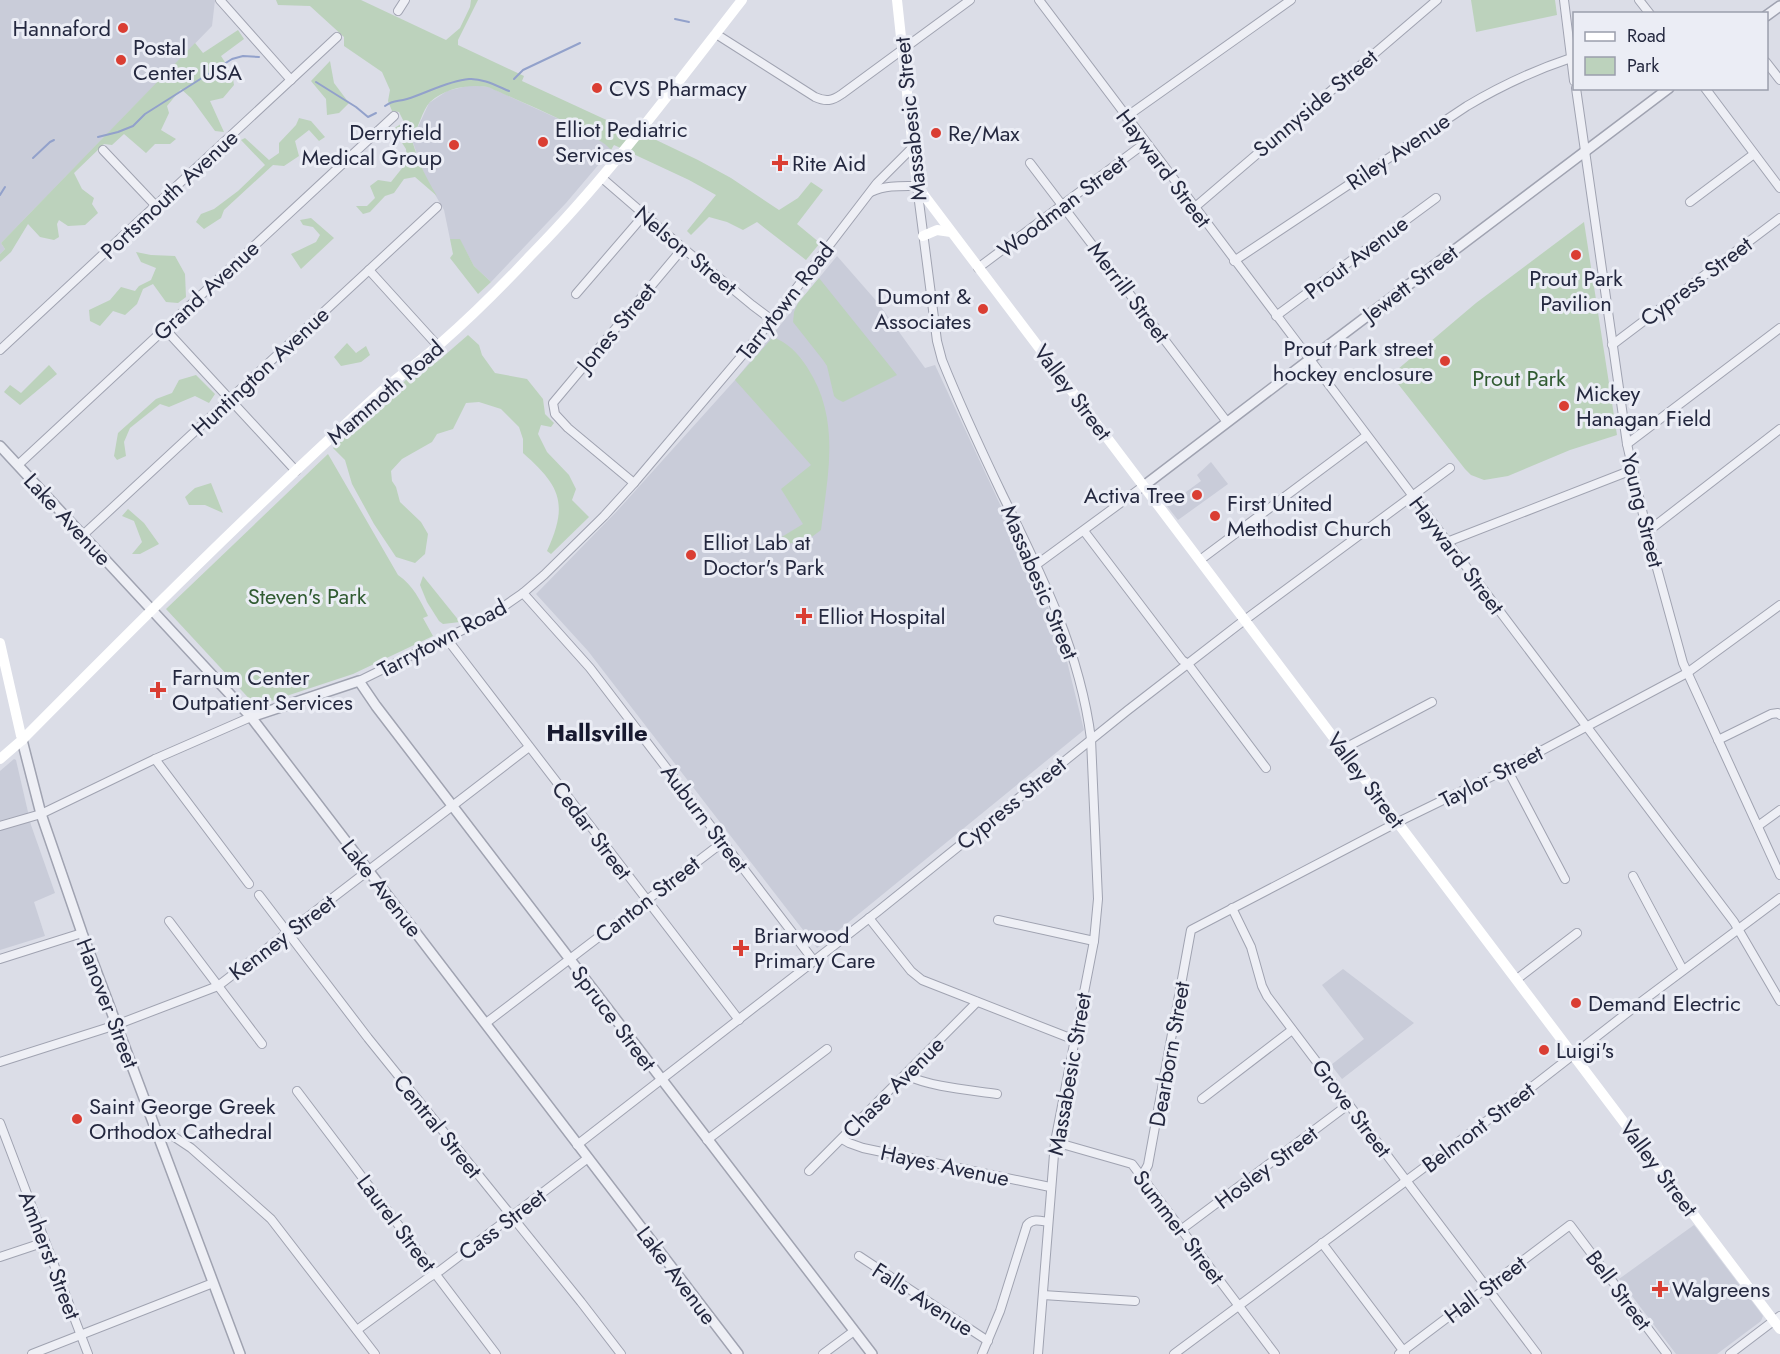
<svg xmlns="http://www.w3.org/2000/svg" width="1780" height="1354" font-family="Jost,sans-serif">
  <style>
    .built { fill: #c9ccd9 }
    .green { fill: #bcd2bc }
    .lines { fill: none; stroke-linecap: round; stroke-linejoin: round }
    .stream { stroke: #92a1cb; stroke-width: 2 }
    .minor-casing { stroke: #a0a3b1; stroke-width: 10 }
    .tertiary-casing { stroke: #a0a3b1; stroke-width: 12 }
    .minor { stroke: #eeeff5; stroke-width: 8 }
    .tertiary { stroke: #eeeff5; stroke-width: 9 }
    .secondary { stroke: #fff; stroke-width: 10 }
    .poi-dot { fill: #da3e33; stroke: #ebedf5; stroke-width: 2 }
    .labels { text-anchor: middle; stroke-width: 6; stroke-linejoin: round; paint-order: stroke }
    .poi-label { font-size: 22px; fill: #24283f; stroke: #ebedf5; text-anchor: start }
    .street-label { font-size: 22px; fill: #24283f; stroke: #ebedf5 }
    .park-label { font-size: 22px; fill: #305b31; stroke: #ebedf5 }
    .neighbourhood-label { font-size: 24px; font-weight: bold; fill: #17192f; stroke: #ebedf5 }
  </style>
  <rect width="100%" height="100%" fill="#dbdde7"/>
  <g class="built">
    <path d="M0 0H215L212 26 1 243 5 249 0 254Z"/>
    <path d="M471 85 489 87 572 125 607 144 611 150 566 203 491 282 474 266 460 240 450 239 444 210 426 179 412 140 429 103 447 91Z"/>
    <path d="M837 256 879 304 925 368 935 365 1060 633 1084 730 817 948 588 651 536 594 617 511 735 380Z"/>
    <path d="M1211 462 1228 484 1178 520 1167 506 1201 481 1197 475Z"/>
    <path d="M14 759 16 760 31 825 55 893 34 902 45 936 0 950V771Z"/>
    <path d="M1343 969 1414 1023 1342 1079 1331 1065 1364 1039 1322 985Z"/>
    <path d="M1694 1225 1763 1316 1761 1321 1717 1354H1676L1619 1279Z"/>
  </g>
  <g class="green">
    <path d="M276 0H361L446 40 460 28 470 7 471 0H478L458 40V45L524 76 522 81 626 129 652 138 698 160 731 178 779 210 798 198 811 182 823 190 797 224 820 243 806 260 757 222 743 230 727 222 709 217 691 235 687 231 716 195 689 180 614 145 611 150C600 134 510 97 488 87 468 84 446 88 430 102 423 109 417 130 412 140 418 161 426 178 437 196L415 177 404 179 394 193 385 196 370 212 363 214 356 206H367L375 198 370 186 378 180 391 182 407 162 406 149 393 129 404 122 399 112 392 111 388 101 390 90 382 72 344 46V37L310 6 278 5Z"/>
    <path d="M1471 0H1555L1557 15 1476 32Z"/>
    <path d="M238 30 244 39 221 56 232 73 234 85 223 98 210 101 224 132 215 131 191 98 181 89 167 106 169 113 161 130 176 139 170 144H155L146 153 124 134 112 145 104 144 74 173 82 189 94 198 92 204 98 213 85 225 68 226 59 220 57 224 59 237 54 240 40 237 28 224 11 252 0 262V254L5 249 1 243 195 43 203 53Z"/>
    <path d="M330 61 334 83 349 103 339 113 327 115 326 99 311 81Z"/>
    <path d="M299 118 311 121 325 137 319 141 309 130 295 141 299 156 284 166 273 165 224 210 221 218 204 229 196 222 201 214 214 209 238 191 265 165 241 140 245 138 269 160 279 153V143L296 125Z"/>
    <path d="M311 218 334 238 301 269 291 254 316 242 320 235 313 227 303 225 300 220Z"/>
    <path d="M1584 222 1617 435 1570 450 1508 476 1484 480 1471 475 1465 469 1391 375 1476 303Z"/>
    <path d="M450 239H460L474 266 491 282 478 294 450 258 453 254Z"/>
    <path d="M136 252 151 255 175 256 185 274 186 297 178 303 166 302 153 284 143 289 137 304 125 315 113 311 100 326 90 321 89 310 110 300 121 287 135 291 139 286 151 280 156 268 141 262Z"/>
    <path d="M819 278 897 375 843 402 837 399 834 396 827 366 823 360 793 322 794 312 798 303Z"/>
    <path d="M468 335 479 345 482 355 495 373 527 379 543 399 545 414 554 423 551 427 541 425 538 434 547 452 569 475 576 489 572 500 589 517 551 554 547 551C569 503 560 486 523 453V439L519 427 501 409 479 402 466 403 453 429 437 434 432 442 402 459 391 471 392 481 396 487 400 502 421 522 428 534 425 554 415 563 396 557 374 524 352 484 345 460 333 448 408 378 438 361Z"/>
    <path d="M773 337C788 343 798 353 807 367 841 419 828 473 821 530L809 539 779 546 775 541 803 524 781 489 811 465 735 380Z"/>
    <path d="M347 343 356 353 366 346 370 355 361 362 341 366 334 357Z"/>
    <path d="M49 365 57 374 20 405 4 392 10 385 21 393Z"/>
    <path d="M196 375 215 394 209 403 195 396 169 407 160 404 130 428 124 442 126 456 117 460 114 456 118 433 156 399 172 393 179 380Z"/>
    <path d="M328 454 398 575C413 585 420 600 428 616L423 618 433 636 353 674 256 706 166 609Z"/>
    <path d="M211 483 223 513 205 505H189L185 497 195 488Z"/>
    <path d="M128 509 144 523 159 544 140 554H132L142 542 134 521 122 516Z"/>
    <path d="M423 576 460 622 443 624 439 621 427 602 420 585Z"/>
  </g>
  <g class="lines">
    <g class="stream">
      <path d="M675 19 689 22"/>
      <path d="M514 79 523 70 580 43"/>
      <path d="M316 82 356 107 368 117 376 113"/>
      <path d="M385 106C394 99 397 102 407 99 427 93 447 81 469 79 482 78 497 86 509 91"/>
      <path d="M98 137 118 132 133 126 145 114 232 59 243 56 259 57"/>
      <path d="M33 158 50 142 54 140"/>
      <path d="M0 195 5 187"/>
    </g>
    <defs>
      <g id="minor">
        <path d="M220 0 291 80"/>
        <path d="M1039 0 1734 922 1780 1001"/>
        <path d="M1564 0 1574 81"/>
        <path d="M1639 0 1650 14"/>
        <path d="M398 11 405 0"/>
        <path d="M716 34 815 97C826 102 832 101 842 94L970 0"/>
        <path d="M1766 62 1780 80"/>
        <path d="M1576 88 1627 444 1647 532 1683 663 1780 875"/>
        <path d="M1705 88 1780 188"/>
        <path d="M1126 117 1291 0"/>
        <path d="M103 150 156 206"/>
        <path d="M1030 163 1227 422"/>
        <path d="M602 178 683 248 752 305 772 320"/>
        <path d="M871 192C886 185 901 186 917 186L937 341 942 360C960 405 981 450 1002 494 1041 573 1080 651 1091 739L1098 899 1094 941 1055 1142 1038 1354"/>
        <path d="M1690 202 1754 154"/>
        <path d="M1194 208 1437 0"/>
        <path d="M1234 261 1467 106C1499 87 1535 70 1571 58"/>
        <path d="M978 268 1145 143"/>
        <path d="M369 270 438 346"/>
        <path d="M576 294 644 215"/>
        <path d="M1276 316 1436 198"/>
        <path d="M165 329 296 471"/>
        <path d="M1612 345 1780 218"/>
        <path d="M0 350 337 37"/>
        <path d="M1627 444 1780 328"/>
        <path d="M18 465 394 116"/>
        <path d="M634 483 568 428 555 414 553 403 683 248"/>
        <path d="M1084 531 1182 660 1188 664 1266 768"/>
        <path d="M1647 532 1780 429"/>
        <path d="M83 535 437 207"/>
        <path d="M1447 542 1632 470"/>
        <path d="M1200 560 1366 436"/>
        <path d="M1036 565 1145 485"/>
        <path d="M523 593 590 668 814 961"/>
        <path d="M447 639 739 1020"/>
        <path d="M359 681 487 618 523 593 544 575 604 516 634 483 772 320 877 183 913 147"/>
        <path d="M1718 740 1771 714 1778 713 1780 715"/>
        <path d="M1343 749 1432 702"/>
        <path d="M155 759 249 884"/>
        <path d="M1507 769 1565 879"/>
        <path d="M0 826 41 814 155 759 251 717"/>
        <path d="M1758 826 1780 810"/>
        <path d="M1633 876 1683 970"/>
        <path d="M259 895 368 1038 581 1302 621 1354"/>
        <path d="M1232 908 1251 947 1262 986 1267 996 1537 1354"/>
        <path d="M869 918 911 971 922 980 1075 1040"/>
        <path d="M998 920 1094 941"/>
        <path d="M169 921 262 1044"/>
        <path d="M0 959 82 933"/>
        <path d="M1517 979 1577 933"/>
        <path d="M486 1023 723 842"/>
        <path d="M0 1062 116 1025 218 986 529 747"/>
        <path d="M906 1075C930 1087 970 1090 997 1094"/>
        <path d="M297 1091 496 1354"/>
        <path d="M1202 1099 1292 1030"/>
        <path d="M0 1123 88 1354"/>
        <path d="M157 1132 170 1134 191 1148 271 1219 375 1354"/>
        <path d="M842 1139 849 1143 863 1148 1050 1187"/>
        <path d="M707 1140 827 1049"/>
        <path d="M1055 1142 1132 1164 1275 1354"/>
        <path d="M577 1145 877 912 1128 710 1238 625 1450 468"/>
        <path d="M809 1171 977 1002"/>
        <path d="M1142 1176 1148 1165 1191 930 1398 822 1507 769 1687 673 1780 605"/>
        <path d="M1182 1229 1349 1104"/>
        <path d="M1322 1243 1405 1353"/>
        <path d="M859 1256 988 1341"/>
        <path d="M0 1257 45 1242"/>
        <path d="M1043 1295 1135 1301"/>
        <path d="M357 1330 428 1278 441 1270 588 1158"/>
        <path d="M32 1354 213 1283"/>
        <path d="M823 1354 854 1331"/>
        <path d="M982 1354 1000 1311 1027 1225C1033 1218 1041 1221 1048 1222"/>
        <path d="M1174 1354 1528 1090 1641 1002 1780 898"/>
        <path d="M1399 1354 1570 1225 1667 1354"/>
        <path d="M1730 1354 1780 1316"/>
      </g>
      <g id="tertiary">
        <path d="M1766 16 1780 6"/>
        <path d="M0 446 251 717 738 1354"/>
        <path d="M1145 485 1309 360 1669 88"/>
        <path d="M251 717 359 681 376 706 872 1354"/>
        <path d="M22 740 41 814 82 933 240 1354"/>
      </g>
    </defs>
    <use href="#minor" class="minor-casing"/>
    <use href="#tertiary" class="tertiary-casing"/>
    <use href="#minor" class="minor"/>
    <use href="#tertiary" class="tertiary"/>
    <g class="secondary">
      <path d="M897 0 917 186 1780 1329"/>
      <path d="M923 236 937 230 951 232"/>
      <path d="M0 643 22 740"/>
      <path d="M0 759 22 740C137 624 252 509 373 399 394 379 419 363 441 343 472 316 502 286 530 256 608 177 674 87 742 0"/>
    </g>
  </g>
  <g class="poi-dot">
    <circle cx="123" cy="28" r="6"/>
    <circle cx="121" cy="60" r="6"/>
    <circle cx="597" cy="88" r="6"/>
    <circle cx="936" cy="133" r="6"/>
    <circle cx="543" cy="142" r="6"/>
    <circle cx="454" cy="145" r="6"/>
    <path d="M777 154h6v6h6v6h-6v6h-6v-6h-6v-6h6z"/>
    <circle cx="1576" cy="255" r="6"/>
    <circle cx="983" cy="309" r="6"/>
    <circle cx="1445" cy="361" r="6"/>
    <circle cx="1564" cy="406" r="6"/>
    <circle cx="1197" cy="495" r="6"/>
    <circle cx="1215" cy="516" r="6"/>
    <circle cx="691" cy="555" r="6"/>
    <path d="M801 607h6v6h6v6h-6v6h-6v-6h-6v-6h6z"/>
    <path d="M155 681h6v6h6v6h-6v6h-6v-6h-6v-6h6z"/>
    <path d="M738 939h6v6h6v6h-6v6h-6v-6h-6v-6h6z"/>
    <circle cx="1576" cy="1003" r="6"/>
    <circle cx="1544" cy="1050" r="6"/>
    <circle cx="77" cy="1119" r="6"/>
    <path d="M1657 1280h6v6h6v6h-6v6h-6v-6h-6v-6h6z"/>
  </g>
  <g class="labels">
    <g class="poi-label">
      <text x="111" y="36" text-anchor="end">Hannaford</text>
      <text x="133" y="55">Postal<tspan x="133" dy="25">Center USA</tspan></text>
      <text x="609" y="96">CVS Pharmacy</text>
      <text x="555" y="137">Elliot Pediatric<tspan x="555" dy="25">Services</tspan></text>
      <text x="442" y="140" text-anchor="end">Derryfield<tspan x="442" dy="25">Medical Group</tspan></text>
      <text x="948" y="141">Re/Max</text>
      <text x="792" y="171">Rite Aid</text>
      <text x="1576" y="286" text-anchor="middle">Prout Park<tspan x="1576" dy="25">Pavilion</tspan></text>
      <text x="971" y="304" text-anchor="end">Dumont &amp;<tspan x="971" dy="25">Associates</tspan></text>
      <text x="1433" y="356" text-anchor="end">Prout Park street<tspan x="1433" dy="25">hockey enclosure</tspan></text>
      <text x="1576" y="401">Mickey<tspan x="1576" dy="25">Hanagan Field</tspan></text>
      <text x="1185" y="503" text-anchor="end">Activa Tree</text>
      <text x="1227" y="511">First United<tspan x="1227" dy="25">Methodist Church</tspan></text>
      <text x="703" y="550">Elliot Lab at<tspan x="703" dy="25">Doctor's Park</tspan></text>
      <text x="818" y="624">Elliot Hospital</text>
      <text x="172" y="685">Farnum Center<tspan x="172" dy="25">Outpatient Services</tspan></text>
      <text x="754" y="943">Briarwood<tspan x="754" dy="25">Primary Care</tspan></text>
      <text x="1588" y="1011">Demand Electric</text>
      <text x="1556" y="1058">Luigi's</text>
      <text x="89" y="1114">Saint George Greek<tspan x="89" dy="25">Orthodox Cathedral</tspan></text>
      <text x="1672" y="1297">Walgreens</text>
    </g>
    <g class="street-label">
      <text transform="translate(1315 103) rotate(-40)" y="8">Sunnyside Street</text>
      <text transform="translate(910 119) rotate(-96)" y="8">Massabesic Street</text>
      <text transform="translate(1398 151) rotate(-34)" y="8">Riley Avenue</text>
      <text transform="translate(1164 168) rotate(53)" y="8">Hayward Street</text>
      <text transform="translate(169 194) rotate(-43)" y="8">Portsmouth Avenue</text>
      <text transform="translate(1062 206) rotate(-37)" y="8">Woodman Street</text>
      <text transform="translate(686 250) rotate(40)" y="8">Nelson Street</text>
      <text transform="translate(1356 257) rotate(-37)" y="8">Prout Avenue</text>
      <text transform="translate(1696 281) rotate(-37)" y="8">Cypress Street</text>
      <text transform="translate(1410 283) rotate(-37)" y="8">Jewett Street</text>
      <text transform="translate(206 290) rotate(-43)" y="8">Grand Avenue</text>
      <text transform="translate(1129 292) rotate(53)" y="8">Merrill Street</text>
      <text transform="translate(785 301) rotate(-52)" y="8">Tarrytown Road</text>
      <text transform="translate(616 327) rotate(-50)" y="8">Jones Street</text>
      <text transform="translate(260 371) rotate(-43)" y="8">Huntington Avenue</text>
      <text transform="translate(385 392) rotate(-41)" y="8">Mammoth Road</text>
      <text transform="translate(1073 392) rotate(53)" y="8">Valley Street</text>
      <text transform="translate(1643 510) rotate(76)" y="8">Young Street</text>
      <text transform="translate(68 519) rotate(47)" y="8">Lake Avenue</text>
      <text transform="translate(1457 555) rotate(53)" y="8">Hayward Street</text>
      <text transform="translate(1040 582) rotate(67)" y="8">Massabesic Street</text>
      <text transform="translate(442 638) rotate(-28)" y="8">Tarrytown Road</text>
      <text transform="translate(1491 776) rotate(-27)" y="8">Taylor Street</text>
      <text transform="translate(1366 780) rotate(53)" y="8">Valley Street</text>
      <text transform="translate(1011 803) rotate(-39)" y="8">Cypress Street</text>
      <text transform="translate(705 818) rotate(53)" y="8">Auburn Street</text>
      <text transform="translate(592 830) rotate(53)" y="8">Cedar Street</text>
      <text transform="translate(382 888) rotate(52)" y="8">Lake Avenue</text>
      <text transform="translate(647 899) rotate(-38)" y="8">Canton Street</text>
      <text transform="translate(282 937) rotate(-37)" y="8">Kenney Street</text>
      <text transform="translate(108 1003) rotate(69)" y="8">Hanover Street</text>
      <text transform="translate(614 1018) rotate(53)" y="8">Spruce Street</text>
      <text transform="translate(1169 1054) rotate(-80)" y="8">Dearborn Street</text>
      <text transform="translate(1069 1074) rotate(-80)" y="8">Massabesic Street</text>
      <text transform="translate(893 1087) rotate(-45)" y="8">Chase Avenue</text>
      <text transform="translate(1352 1108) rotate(53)" y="8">Grove Street</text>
      <text transform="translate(438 1126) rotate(51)" y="8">Central Street</text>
      <text transform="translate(1478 1127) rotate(-37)" y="8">Belmont Street</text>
      <text transform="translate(945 1165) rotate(12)" y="8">Hayes Avenue</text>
      <text transform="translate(1266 1167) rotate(-37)" y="8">Hosley Street</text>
      <text transform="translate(1659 1168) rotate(53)" y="8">Valley Street</text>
      <text transform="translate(397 1223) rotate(53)" y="8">Laurel Street</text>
      <text transform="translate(502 1224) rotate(-37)" y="8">Cass Street</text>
      <text transform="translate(1179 1227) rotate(53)" y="8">Summer Street</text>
      <text transform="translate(50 1255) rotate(69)" y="8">Amherst Street</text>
      <text transform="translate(677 1275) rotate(53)" y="8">Lake Avenue</text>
      <text transform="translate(1485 1289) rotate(-37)" y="8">Hall Street</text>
      <text transform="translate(1619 1290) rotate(53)" y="8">Bell Street</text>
      <text transform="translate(923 1299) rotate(33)" y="8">Falls Avenue</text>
    </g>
    <g class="park-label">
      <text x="1519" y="386">Prout Park</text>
      <text x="307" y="604">Steven's Park</text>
    </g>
    <g class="neighbourhood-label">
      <text x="597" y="741">Hallsville</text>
    </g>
  </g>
  <rect x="1573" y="12" width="195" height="78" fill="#ebedf5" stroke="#9b9eac" stroke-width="1.5"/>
  <rect x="1585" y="32" width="30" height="9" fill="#ffffff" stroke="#9b9eac" stroke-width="1.5"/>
  <text x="1627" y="42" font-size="18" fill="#24283f">Road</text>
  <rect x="1585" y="57" width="30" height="18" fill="#bcd2bc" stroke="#9b9eac" stroke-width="1.5"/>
  <text x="1627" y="72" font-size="18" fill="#24283f">Park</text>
</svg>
